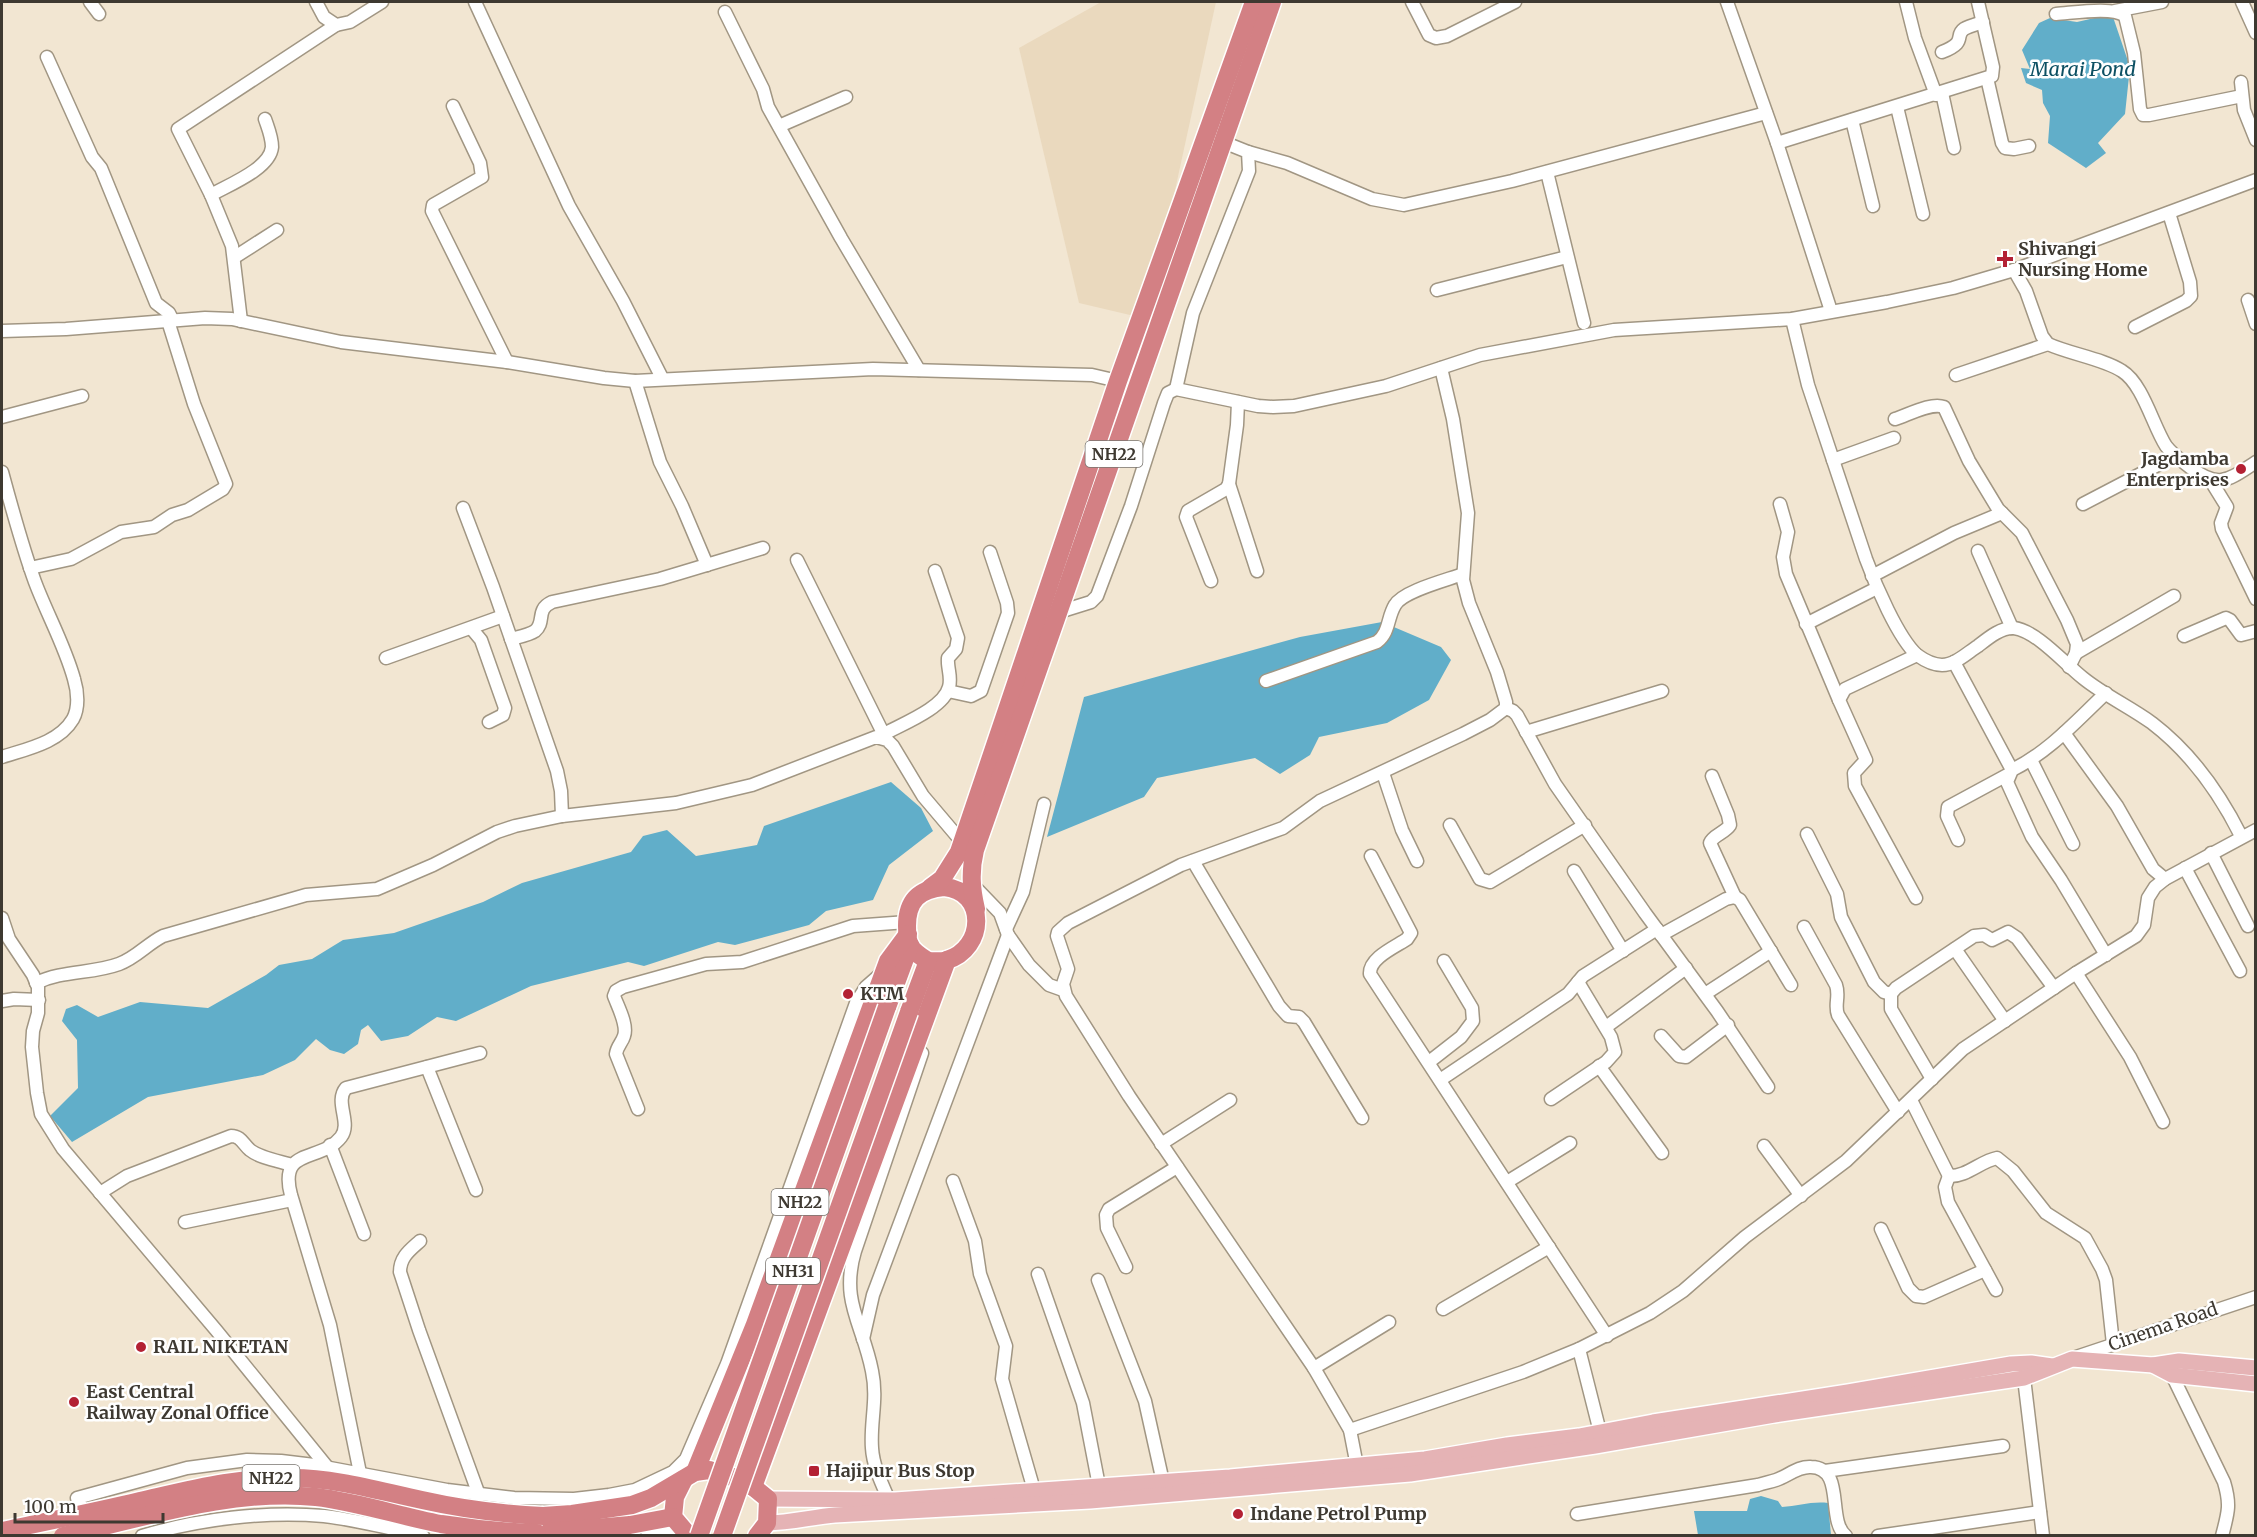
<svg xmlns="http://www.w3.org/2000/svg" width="2257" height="1537" font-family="Merriweather,serif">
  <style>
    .built { fill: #ead9be }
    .water { fill: #61aec9 }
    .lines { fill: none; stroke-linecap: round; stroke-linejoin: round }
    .minor-casing { stroke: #a19683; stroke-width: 15 }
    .major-casing { stroke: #fff; stroke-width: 18 }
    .highway-casing { stroke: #fff; stroke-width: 21 }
    .minor { stroke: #fff; stroke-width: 12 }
    .major { stroke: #e5b3b5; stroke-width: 15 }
    .highway { stroke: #d38084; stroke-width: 18 }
    .highway-bridge-casing { stroke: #fff; stroke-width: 21; stroke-linecap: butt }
    .highway-bridge { stroke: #d38084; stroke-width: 18 }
    .poi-dot { fill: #b32134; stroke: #fff; stroke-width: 2 }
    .labels { text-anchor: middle; stroke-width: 5; stroke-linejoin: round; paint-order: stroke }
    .shield { fill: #fff; stroke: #78746f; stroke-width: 1.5 }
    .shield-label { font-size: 16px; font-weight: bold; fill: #3e3931 }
    .poi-label { font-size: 18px; font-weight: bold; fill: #3e3931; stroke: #fff; text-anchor: start }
    .street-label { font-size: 18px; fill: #3e3931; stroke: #fff }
    .water-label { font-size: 20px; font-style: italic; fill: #0d5063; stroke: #fff }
  </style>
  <rect width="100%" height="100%" fill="#f2e6d2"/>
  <path class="built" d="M1101 2H1216L1147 319 1079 303 1019 48Z"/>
  <g class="water">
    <path d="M2112 14 2130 67 2125 114 2098 143 2106 153 2086 168 2048 143 2050 116 2043 103 2042 90 2026 83 2021 68 2030 69 2022 50 2039 23 2050 18 2077 22Z"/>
    <path d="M1382 622 1441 647 1451 660 1429 700 1387 723 1319 737 1310 755 1280 774 1255 758 1157 778 1144 797 1047 837 1084 697 1300 637Z"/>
    <path d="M891 782 921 808 933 831 889 865 873 900 826 911 809 925 735 945 718 942 644 966 628 962 531 986 456 1021 437 1017 408 1036 381 1041 368 1025 361 1030 358 1044 344 1054 330 1050 316 1039 295 1060 263 1075 148 1097 72 1142 50 1116 78 1088 77 1040 62 1021 66 1009 77 1005 98 1017 140 1002 208 1008 266 975 279 965 312 959 343 940 394 933 483 902 522 883 631 852 643 836 667 830 696 856 757 845 764 826Z"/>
    <path d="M1761 1496 1778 1501 1782 1507C1798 1506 1812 1501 1828 1503L1831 1535H1698L1694 1511H1747L1750 1499Z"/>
  </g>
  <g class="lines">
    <defs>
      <g id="minor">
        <path d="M90 2 99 14"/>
        <path d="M316 2 324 17 336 25 350 22 382 2"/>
        <path d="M475 2 569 206 623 301 662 378"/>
        <path d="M1412 2 1429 35 1436 38 1447 36 1515 2"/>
        <path d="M1727 2 1777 143 1831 311"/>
        <path d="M1906 2 1915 38 1936 95"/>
        <path d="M2242 2 2256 33"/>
        <path d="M2115 11 2162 2"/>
        <path d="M725 12 763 89 768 107 841 238 919 370"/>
        <path d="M2056 14C2073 13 2113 6 2125 16L2134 53 2140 109 2143 115H2149L2242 96"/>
        <path d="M1942 52C1968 42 1954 36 1964 29 1969 26 1977 24 1983 22"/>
        <path d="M47 57 92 157 101 168 156 303 169 313 173 321"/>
        <path d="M1987 78 2002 143 2005 148 2014 149 2029 146"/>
        <path d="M2241 82 2244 110 2256 140"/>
        <path d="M1942 93 1954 148"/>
        <path d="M453 106 480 163 482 177 433 205 432 211 507 362"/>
        <path d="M1897 107 1923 214"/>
        <path d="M1852 120 1873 206"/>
        <path d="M779 126 846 97"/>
        <path d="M1777 143 1992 76 1993 67 1978 2"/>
        <path d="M1248 152 1287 163 1372 199 1404 205 1512 181 1766 113"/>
        <path d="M1547 172 1584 323"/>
        <path d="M211 195C228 185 270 169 272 147 272 137 268 128 265 119"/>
        <path d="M235 257 277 230"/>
        <path d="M2014 270 2026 291 2042 336 2048 344C2070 354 2104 359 2122 371 2143 384 2153 426 2166 446 2173 455 2182 461 2191 468 2220 489 2228 480 2256 462"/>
        <path d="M1437 290 1567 257"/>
        <path d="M2248 300 2256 324"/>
        <path d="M1792 319 1808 385 1866 559C1875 584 1898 638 1917 655 1924 660 1934 665 1942 665 1955 665 1967 653 1978 646 1987 639 2001 627 2014 628 2037 631 2065 664 2083 678 2104 695 2130 707 2152 723 2190 752 2220 794 2241 836"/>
        <path d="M241 321 232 246 211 195 178 129 336 25"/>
        <path d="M2135 327 2186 301 2191 296 2190 282 2169 213"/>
        <path d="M2 331 66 329 205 318 232 319 341 342 507 362 604 378 635 381 873 369 1092 375 1118 381"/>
        <path d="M1956 375 2048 344"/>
        <path d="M635 381 660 462 682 506 707 565"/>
        <path d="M1176 389 1193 313 1249 171 1248 152 1223 142"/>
        <path d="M2 417 82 396"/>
        <path d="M1895 419C1908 415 1931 402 1944 407L1969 461 1998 509 2022 533 2067 620 2077 644 2076 653 2069 667"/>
        <path d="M1833 460 1894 438"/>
        <path d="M2 472C12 509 22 546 35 582 47 614 65 646 74 679 78 692 79 708 73 719 59 743 26 749 2 757"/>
        <path d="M2211 481 2227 507 2221 523 2222 529 2256 599"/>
        <path d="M1229 484 1257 571"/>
        <path d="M1780 504 1788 532 1783 557 1786 574 1839 700"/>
        <path d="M2083 504 2175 456"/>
        <path d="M463 508 493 587 557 771 561 791 562 816"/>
        <path d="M1978 551 2012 628"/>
        <path d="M797 560 886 739"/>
        <path d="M30 568 71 559 121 532 154 527 172 515 188 510 223 489 226 484 194 404 168 321"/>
        <path d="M1872 576 1954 533 2002 513"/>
        <path d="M1211 581 1186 517 1188 511 1226 489 1229 484 1237 425 1238 402"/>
        <path d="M1059 612 1091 602 1097 596 1131 506 1164 403 1168 393 1176 389 1258 406 1273 407 1294 406 1386 386 1480 355 1614 330 1792 319 1887 302 1953 288 2014 270 2256 180"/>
        <path d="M1806 624 1877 588"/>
        <path d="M471 628 481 640 505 708 503 715 489 722"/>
        <path d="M2184 636 2226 618 2230 620 2241 635 2256 631"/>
        <path d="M511 639C518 637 529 635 535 631 546 622 535 610 552 602L660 579 763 548"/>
        <path d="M2076 653 2174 596"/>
        <path d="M386 658 503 616"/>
        <path d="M1954 662 2012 770"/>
        <path d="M1266 681 1377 642C1390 632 1387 618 1395 605 1403 591 1447 580 1463 574"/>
        <path d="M948 691 971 696 981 691 1008 613 1007 603 990 552"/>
        <path d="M1506 708 1513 711 1517 715 1555 784 1645 913 1717 1011 1768 1087"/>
        <path d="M1526 732 1662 691"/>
        <path d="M2064 733 2117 806 2153 869 2165 879"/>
        <path d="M884 734C902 724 944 708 949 687 952 677 947 668 948 658L956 649 958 638 935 571"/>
        <path d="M2031 760 2073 844"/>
        <path d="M1383 773 1402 830 1417 861"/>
        <path d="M1712 776 1728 815 1730 825C1725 833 1713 835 1710 843L1735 897"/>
        <path d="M1450 825 1480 879 1490 882 1585 825"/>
        <path d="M1807 834 1837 894 1841 917 1874 982 1884 992 1891 994"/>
        <path d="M1958 840 1947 816 1948 807 2009 774"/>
        <path d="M2211 853 2248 926"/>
        <path d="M1371 856 1411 933 1407 939C1395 947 1369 958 1370 974L1607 1336"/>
        <path d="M1193 861 1279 1006 1288 1016 1299 1017 1304 1022 1362 1118"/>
        <path d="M2185 868 2240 971"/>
        <path d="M1574 871 1623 951"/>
        <path d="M973 885 1000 913 1008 935 1029 965 1049 985 1063 990"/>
        <path d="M1916 898 1855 786 1854 773 1866 760 1839 700 1845 689 1917 655"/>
        <path d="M2 918 9 939 33 975 38 987V1013L33 1031 32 1047 37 1093 41 1114 63 1149 216 1330 328 1468"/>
        <path d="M1804 927 1836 985C1840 996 1834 1005 1838 1015L1898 1112"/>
        <path d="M1006 929 1023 892 1044 804"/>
        <path d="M1661 935 1726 899 1735 897 1740 900 1791 985"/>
        <path d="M1955 949 2005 1021"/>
        <path d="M2106 955 2061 880 2032 837 2007 782 2012 770C2049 752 2076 721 2106 693"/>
        <path d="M2076 973 2130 1057 2163 1122"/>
        <path d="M36 983C63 970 92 974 119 964 136 958 147 944 163 936L306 895 377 889 433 865 497 832 515 826 562 816 676 803 752 785 876 737 887 740 893 746 923 796 962 842"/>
        <path d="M1705 994 1771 951"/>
        <path d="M2 1001 14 999 39 1000"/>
        <path d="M1606 1027 1686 968"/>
        <path d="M1661 1036 1679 1056 1686 1057 1728 1025"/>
        <path d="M1429 1062 1461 1037 1473 1021 1472 1008 1444 961"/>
        <path d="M1599 1066 1662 1153"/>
        <path d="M427 1067 476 1190"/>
        <path d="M1932 1079 1891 1009V994L1896 988 1974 936 1984 935 1992 940 2008 932 2017 938 2054 988"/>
        <path d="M1440 1080 1568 994 1583 976 1657 929"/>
        <path d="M1551 1099 1606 1062 1615 1052 1611 1037 1578 982"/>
        <path d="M1911 1100 1949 1176C1966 1177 1981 1161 1997 1158L2013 1171 2046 1213 2085 1238 2102 1269 2106 1280 2113 1344"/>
        <path d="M638 1109 616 1054C617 1046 622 1043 624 1036 628 1025 618 1007 614 996L616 991 623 987 706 964 742 962 853 926 907 922"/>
        <path d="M1161 1144 1230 1100"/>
        <path d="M330 1145 364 1234"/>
        <path d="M1764 1146 1801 1196"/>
        <path d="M1949 1176 1945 1187 1948 1202 1996 1290"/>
        <path d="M953 1181 975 1241 980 1274 1006 1346 1002 1379 1034 1490"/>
        <path d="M1507 1182 1570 1143"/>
        <path d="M100 1193 127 1176 231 1136C241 1136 243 1144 250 1150 260 1158 279 1161 292 1165"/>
        <path d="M185 1222 292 1200"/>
        <path d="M1881 1229 1908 1288 1916 1296 1924 1297 1985 1270"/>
        <path d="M420 1241C410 1250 400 1257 400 1272L419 1330 479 1495"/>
        <path d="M1126 1267 1107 1228 1106 1215 1109 1209 1177 1167"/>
        <path d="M1038 1274 1083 1403 1099 1486"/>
        <path d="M1098 1280 1145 1401 1163 1482"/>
        <path d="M1443 1309 1549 1247"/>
        <path d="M863 1339 873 1295 1008 935"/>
        <path d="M1579 1349 1600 1432"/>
        <path d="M2073 1358 2256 1297"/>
        <path d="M1314 1368 1389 1322"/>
        <path d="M2172 1375 2224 1482C2231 1505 2228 1513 2222 1536"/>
        <path d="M2024 1378 2043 1536"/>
        <path d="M1350 1430 1523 1372 1579 1349 1650 1313 1683 1291 1745 1237 1846 1161 1963 1049 2076 973 2136 936 2144 925 2148 898 2155 887 2165 879 2256 830"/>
        <path d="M1357 1466 1350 1430 1314 1368 1129 1096 1066 996 1063 984 1068 969 1057 936 1058 932 1068 923 1181 865 1283 828 1320 801 1463 734 1490 720 1506 708V702L1497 672 1469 603 1463 580 1468 513 1453 419 1441 368"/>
        <path d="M1825 1471 2003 1446"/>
        <path d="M360 1473 330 1325 291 1195C278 1146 321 1163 341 1137 352 1123 334 1102 346 1088L480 1053"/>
        <path d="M889 1500C882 1484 873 1466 872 1448 870 1422 878 1399 872 1371 863 1324 840 1302 855 1251L922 1053"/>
        <path d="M1577 1514 1758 1485C1764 1483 1770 1482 1776 1480 1788 1476 1798 1466 1811 1467 1846 1468 1826 1520 1846 1536"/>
        <path d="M87 1518 77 1498 187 1468 247 1460 281 1461 314 1465 447 1490 514 1498 574 1499 609 1495 635 1490 673 1472 686 1459 727 1364 856 1003 866 987 882 973"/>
        <path d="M142 1536C199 1519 264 1511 324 1516 357 1520 390 1528 423 1536"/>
        <path d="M647 1536 680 1526"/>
        <path d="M1878 1536 2040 1512"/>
      </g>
      <g id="major">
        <path d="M2153 1365 2172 1375 2256 1384"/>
        <path d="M768 1499 895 1500 1230 1477 1425 1459 1507 1445 1579 1436 1653 1422 1848 1392 2011 1364 2031 1363 2052 1366"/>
        <path d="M767 1523C790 1523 812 1517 835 1515L1090 1501 1410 1474 1595 1446 1774 1415 2024 1378 2072 1359 2153 1365 2179 1361 2256 1368"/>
      </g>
      <g id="highway">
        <path d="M944 887C988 891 985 949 947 960 942 962 934 961 928 961 922 957 913 952 910 945 907 940 907 932 907 926 907 901 919 889 944 887Z"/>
        <path d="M930 888 942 879 959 852 1118 381 1254 2"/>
        <path d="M976 909C971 888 970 871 975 850L1272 2"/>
        <path d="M887 1007 910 945"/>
        <path d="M909 1012 928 961"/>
        <path d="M695 1472 754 1327 888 961 908 934"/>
        <path d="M684 1479 675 1497 673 1517 689 1536"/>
        <path d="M753 1487 947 960"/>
        <path d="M543 1516 572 1514 632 1505 651 1498 695 1472 709 1470 746 1481 768 1499 767 1523 757 1536"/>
        <path d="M537 1533 630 1525 673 1517"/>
      </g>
    </defs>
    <use href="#minor" class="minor-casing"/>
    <use href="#major" class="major-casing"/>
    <use href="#highway" class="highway-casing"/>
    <use href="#minor" class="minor"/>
    <use href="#major" class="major"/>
    <use href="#highway" class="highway"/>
    <defs>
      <g id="highway-bridge">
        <path d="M2 1531C48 1521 94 1512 140 1501 193 1489 237 1477 292 1478 336 1478 379 1491 422 1500 462 1509 502 1514 543 1516"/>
        <path d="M63 1536C143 1518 234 1488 316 1497 358 1502 399 1516 441 1524 473 1529 505 1532 537 1533"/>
        <path d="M699 1536 887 1007"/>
        <path d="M722 1536 909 1012"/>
      </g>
    </defs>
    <use href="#highway-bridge" class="highway-bridge-casing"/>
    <use href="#highway-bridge" class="highway-bridge"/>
  </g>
  <g class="poi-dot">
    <path d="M2002 250h6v6h6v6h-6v6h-6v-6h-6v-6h6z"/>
    <circle cx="2241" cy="469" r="6"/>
    <circle cx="848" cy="994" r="6"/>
    <circle cx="141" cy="1347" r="6"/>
    <circle cx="74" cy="1402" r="6"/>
    <rect x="808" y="1465" width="12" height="12" rx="3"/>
    <circle cx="1238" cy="1514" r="6"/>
  </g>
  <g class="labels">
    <g class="shield">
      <rect x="1085.5" y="441" width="57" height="26" rx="4.5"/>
      <rect x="771.5" y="1189" width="57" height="26" rx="4.5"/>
      <rect x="766" y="1258" width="54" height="26" rx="4.5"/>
      <rect x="242.5" y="1465" width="57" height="26" rx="4.5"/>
    </g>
    <g class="shield-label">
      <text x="1114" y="460">NH22</text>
      <text x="800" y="1208">NH22</text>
      <text x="793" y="1277">NH31</text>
      <text x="271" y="1484">NH22</text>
    </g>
    <g class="poi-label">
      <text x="2018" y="255">Shivangi<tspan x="2018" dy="21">Nursing Home</tspan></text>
      <text x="2229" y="465" text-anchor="end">Jagdamba<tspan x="2229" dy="21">Enterprises</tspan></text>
      <text x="860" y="1000">KTM</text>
      <text x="153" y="1353">RAIL NIKETAN</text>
      <text x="86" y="1398">East Central<tspan x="86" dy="21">Railway Zonal Office</tspan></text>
      <text x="826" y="1477">Hajipur Bus Stop</text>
      <text x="1250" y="1520">Indane Petrol Pump</text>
    </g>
    <g class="street-label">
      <text transform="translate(2163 1327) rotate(-19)" y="6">Cinema Road</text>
    </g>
    <g class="water-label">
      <text x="2083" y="76">Marai Pond</text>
    </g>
  </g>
  <rect width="2257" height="1537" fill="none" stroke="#3e3931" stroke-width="6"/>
  <path d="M15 1513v9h148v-9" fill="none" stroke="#3e3931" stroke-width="3"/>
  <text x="24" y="1513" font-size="18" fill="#3e3931" stroke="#ffffff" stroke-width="4.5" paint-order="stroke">100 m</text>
</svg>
